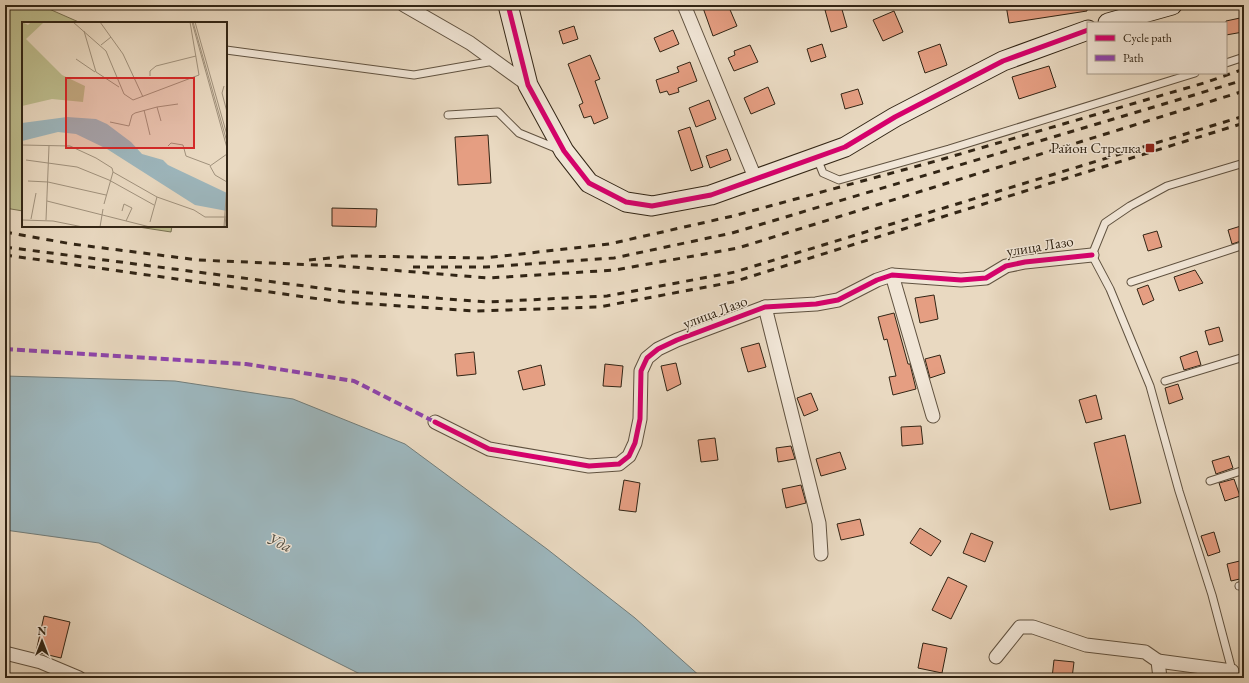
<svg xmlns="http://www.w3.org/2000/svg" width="1249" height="683" font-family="'EB Garamond',serif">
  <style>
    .green { fill: #bdbd8e; stroke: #787152 }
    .water { fill: #9db7be; stroke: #727d7a }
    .building { fill: #e59e82; stroke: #322515 }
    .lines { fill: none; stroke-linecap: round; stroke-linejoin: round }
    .lane-casing { stroke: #605240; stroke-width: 9 }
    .street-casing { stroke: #605240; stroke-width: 15 }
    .secondary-casing { stroke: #322515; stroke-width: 21 }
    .lane { stroke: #f1e6d7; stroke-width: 7 }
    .street { stroke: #f1e6d7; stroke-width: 13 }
    .secondary { stroke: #f1e6d7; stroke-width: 19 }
    .rail { stroke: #322515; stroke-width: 3; stroke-dasharray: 7 7; stroke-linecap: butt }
    .quiet { stroke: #8e44ad; stroke-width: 4; stroke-dasharray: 8 4; stroke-linecap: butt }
    .cycleway-casing { stroke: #f1e6d7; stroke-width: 8 }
    .cycleway { stroke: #d6006c; stroke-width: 5 }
    .poi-dot { fill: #8f2418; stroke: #f1e6d7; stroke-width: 1.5 }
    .labels { text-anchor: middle; stroke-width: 3; stroke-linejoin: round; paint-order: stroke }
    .poi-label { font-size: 15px; fill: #322515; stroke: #f1e6d7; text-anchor: end }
    .street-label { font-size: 15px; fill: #322515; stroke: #f1e6d7 }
    .water-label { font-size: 16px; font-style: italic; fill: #4d4a3f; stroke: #f1e6d7 }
    .inset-road { fill: none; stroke: #a0917c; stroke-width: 1 }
    .view { fill: #d62828; fill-opacity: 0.15; stroke: #d62828; stroke-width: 2 }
    .inset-edge { fill: none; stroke: #322515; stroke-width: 2 }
  </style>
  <rect width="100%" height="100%" fill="#e9d9c1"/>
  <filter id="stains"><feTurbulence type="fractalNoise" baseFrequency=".005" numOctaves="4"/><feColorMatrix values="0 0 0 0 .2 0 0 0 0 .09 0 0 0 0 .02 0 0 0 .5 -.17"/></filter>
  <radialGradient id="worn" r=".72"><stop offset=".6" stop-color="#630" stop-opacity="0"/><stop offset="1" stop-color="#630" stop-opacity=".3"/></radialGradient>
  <g class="green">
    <path d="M5 5H40L81 23H23V211L5 208Z"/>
    <path d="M132 226H172L171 232Z"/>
  </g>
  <path class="water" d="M5 376 175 381 293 399 405 444 547 549 635 618 702 678H368L99 543 5 530Z"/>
  <g class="building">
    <path d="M702 5H728L737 26 713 36Z"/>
    <path d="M1006 5H1087V11L1009 23Z"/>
    <path d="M841 6 847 27 831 32 825 10Z"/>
    <path d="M894 11 903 32 883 41 873 20Z"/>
    <path d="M1240 18 1243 32 1226 35V21Z"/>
    <path d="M574 26 578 39 563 44 559 31Z"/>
    <path d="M673 30 679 44 660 52 654 38Z"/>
    <path d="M822 44 826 57 811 62 807 49Z"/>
    <path d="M940 44 947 65 925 73 918 52Z"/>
    <path d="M750 45 758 62 734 71 728 58 735 55 734 51Z"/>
    <path d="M590 55 600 79 595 81 608 118 594 124 591 116 584 118 579 105 583 103 568 64Z"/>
    <path d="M690 62 697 81 678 88 679 92 669 95 667 91 660 93 656 80 679 72 677 67Z"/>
    <path d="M1049 66 1056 87 1019 99 1012 77Z"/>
    <path d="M768 87 775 104 751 114 744 98Z"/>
    <path d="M858 89 863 104 845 109 841 94Z"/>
    <path d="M709 100 716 119 696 127 689 108Z"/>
    <path d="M690 127 703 167 691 171 678 131Z"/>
    <path d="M488 135 491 183 458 185 455 137Z"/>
    <path d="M727 149 731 160 710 168 706 156Z"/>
    <path d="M332 208 377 209 376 227 332 226Z"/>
    <path d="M1244 225V240L1232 244 1228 230Z"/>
    <path d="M1157 231 1162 247 1148 251 1143 235Z"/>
    <path d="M1195 270 1203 283 1179 291 1174 277Z"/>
    <path d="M1148 285 1154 300 1143 305 1137 289Z"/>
    <path d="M934 295 938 319 920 323 915 298Z"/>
    <path d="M894 313 908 364H910L916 389 893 395 889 377 896 376 887 339 884 340 878 317Z"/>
    <path d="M1219 327 1223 341 1209 345 1205 331Z"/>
    <path d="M759 343 766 367 748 372 741 348Z"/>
    <path d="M1197 351 1201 365 1184 370 1180 357Z"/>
    <path d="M474 352 476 374 457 376 455 354Z"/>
    <path d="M940 355 945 373 930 378 925 359Z"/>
    <path d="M676 363 681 384 667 391 661 366Z"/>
    <path d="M605 364 623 366 621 387 603 386Z"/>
    <path d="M541 365 545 385 523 390 518 371Z"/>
    <path d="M1178 384 1183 399 1169 404 1165 388Z"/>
    <path d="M811 393 818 410 804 416 797 398Z"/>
    <path d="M1096 395 1102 419 1086 423 1079 400Z"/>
    <path d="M921 426 923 444 902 446 901 427Z"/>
    <path d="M1125 435 1141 503 1110 510 1094 443Z"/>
    <path d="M715 438 718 460 701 462 698 440Z"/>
    <path d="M791 446 795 459 778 462 776 448Z"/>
    <path d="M840 452 846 469 821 476 816 459Z"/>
    <path d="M1229 456 1233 468 1216 474 1212 461Z"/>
    <path d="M1234 479 1240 496 1225 501 1219 483Z"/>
    <path d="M624 480 640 483 636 512 619 510Z"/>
    <path d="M801 485 806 503 786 508 782 489Z"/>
    <path d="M860 519 864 535 841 540 837 524Z"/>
    <path d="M920 528 941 541 931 556 910 543Z"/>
    <path d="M1214 532 1220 552 1208 556 1201 536Z"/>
    <path d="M971 533 993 542 985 562 963 553Z"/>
    <path d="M1244 560V578L1231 581 1227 564Z"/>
    <path d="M948 577 967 586 951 619 932 610Z"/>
    <path d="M44 616 70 622 61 658 36 652Z"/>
    <path d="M923 643 947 648 942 673 918 668Z"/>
    <path d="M1054 660 1074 662 1072 678H1052Z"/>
  </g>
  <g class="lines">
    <defs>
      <g id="lane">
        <path d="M226 50 414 75 494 61"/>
        <path d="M1226 63 1244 57"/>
        <path d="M448 115 498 112 519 133 558 149"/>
        <path d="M817 158 823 173 839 180 949 149 1195 73"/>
        <path d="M1131 282 1244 245"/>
        <path d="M1165 381 1244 357"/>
        <path d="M1210 481 1244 470"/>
        <path d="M1239 586 1244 585"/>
        <path d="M1234 678 1212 595 1179 491 1150 386 1110 289 1092 255 1105 223 1130 206 1167 186 1244 163"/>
      </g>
      <g id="street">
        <path d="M404 5 470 43 528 85"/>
        <path d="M684 5 756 180"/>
        <path d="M892 275 933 416"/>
        <path d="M765 307 819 523 821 554"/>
        <path d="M435 422 489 449 589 466 619 464 629 456 635 443 640 419 641 371 647 358 658 349 677 340 765 307 816 304 838 300 877 280 892 275 961 280 986 278 1006 266 1025 262 1092 255"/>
        <path d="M5 653 41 662 79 678"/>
        <path d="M996 657 1020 627H1033L1086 645 1145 652 1158 661 1160 678"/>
        <path d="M1158 661 1232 671"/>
      </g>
      <g id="secondary">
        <path d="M508 5 528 85 564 151 589 183 626 202 652 206 711 195 845 147 895 117 1003 61 1088 30"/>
        <path d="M1108 23 1172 5"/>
      </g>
    </defs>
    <use href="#lane" class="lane-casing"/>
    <use href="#street" class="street-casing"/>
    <use href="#secondary" class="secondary-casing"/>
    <use href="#lane" class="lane"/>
    <use href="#street" class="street"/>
    <use href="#secondary" class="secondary"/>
    <g class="rail">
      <path d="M5 232 72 244 198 260 341 266 489 278 615 270 738 248 1244 91"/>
      <path d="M5 247 343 291 487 302 607 296 735 272 1244 116"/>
      <path d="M5 255 341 302 476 311 599 307 733 282 1244 123"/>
      <path d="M309 260 352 256 485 258 609 244 733 216 936 161 1204 83 1244 69"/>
      <path d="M413 267H486L614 258 732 233 1244 80"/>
    </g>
    <path class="quiet" d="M5 349 246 364 354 381 435 422"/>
    <defs>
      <g id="cycleway">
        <path d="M508 5 528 85 564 151 589 183 626 202 652 206 711 195 845 147 895 117 1003 61 1088 30"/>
        <path d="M435 422 489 449 589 466 619 464 629 456 635 443 640 419 641 371 647 358 658 349 677 340 765 307 816 304 838 300 877 280 892 275 961 280 986 278 1006 266 1025 262 1092 255"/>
      </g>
    </defs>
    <use href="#cycleway" class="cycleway-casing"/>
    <use href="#cycleway" class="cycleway"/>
  </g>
  <rect class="poi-dot" x="1145" y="143" width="10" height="10" rx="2"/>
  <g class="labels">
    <g class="poi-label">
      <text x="1141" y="153">Район Стрелка</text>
    </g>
    <g class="street-label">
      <text transform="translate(1040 246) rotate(-9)" y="5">улица Лазо</text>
      <text transform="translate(715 312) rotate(-21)" y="5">улица Лазо</text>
    </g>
    <g class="water-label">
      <text transform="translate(280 542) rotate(24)" y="6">Уда</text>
    </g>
  </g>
  <g transform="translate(22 22)">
    <rect width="205" height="205" fill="#e9d9c1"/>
    <path d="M0 0 6 3 9 0 21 1 4 17 40 53 63 64 61 80 30 77 0 84Z" fill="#bdbd8e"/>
    <path d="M45 95 74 97 85 102 109 120 120 132 141 138 146 143 205 171V189L173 183 85 127 54 112 36 110 0 119V101Z" fill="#9db7be"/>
    <path class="inset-road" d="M51 0 84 29 102 72 111 78 177 53 168 0M78 0 101 32 121 75M170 0 205 126M171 0 205 120M173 0 205 113M62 9 74 50 97 65M79 23 89 15M54 37 73 50M128 54V49L134 44 174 34M202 64 200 71 205 90M135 85 139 99M122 88 128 113M88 100 107 104 110 93 113 91 135 85 156 82M0 123 48 124 74 136 90 146 91 150 135 175 172 188 183 195H205M146 124 149 121 161 123 164 134 188 143M205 132 188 144 193 153 205 160M4 138 55 145 87 158 132 183M6 159 26 160 84 173M25 179 128 205M82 182 91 150M100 189 102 182 110 186 104 199M9 197 14 171M0 198 31 199 61 205M24 198 27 124M128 200 135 175M78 205 81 187M202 205 205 161M203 205 205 179"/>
    <path class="view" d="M44 56H172V126H44Z"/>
    <rect width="205" height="205" class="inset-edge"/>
  </g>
  <rect width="1249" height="683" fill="none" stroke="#e9d9c1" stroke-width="20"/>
  <rect x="6" y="6" width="1237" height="671" fill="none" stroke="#322515" stroke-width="2"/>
  <rect x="10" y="10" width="1229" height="663" fill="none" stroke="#322515"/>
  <rect x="1087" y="22" width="140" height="52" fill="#f1e6d7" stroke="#a59989"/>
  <rect x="1095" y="35" width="20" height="6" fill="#d6006c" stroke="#a59989"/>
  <text x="1123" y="42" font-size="12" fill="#322515">Cycle path</text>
  <rect x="1095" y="55" width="20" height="6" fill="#8e44ad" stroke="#a59989"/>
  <text x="1123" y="62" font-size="12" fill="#322515">Path</text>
  <g transform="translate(42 641)" stroke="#f1e6d7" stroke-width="3" paint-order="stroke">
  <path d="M0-3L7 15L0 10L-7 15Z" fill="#322515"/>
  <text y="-6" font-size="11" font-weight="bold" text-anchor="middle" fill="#322515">N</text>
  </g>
  <rect width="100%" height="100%" filter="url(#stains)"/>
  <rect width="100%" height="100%" fill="url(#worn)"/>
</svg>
